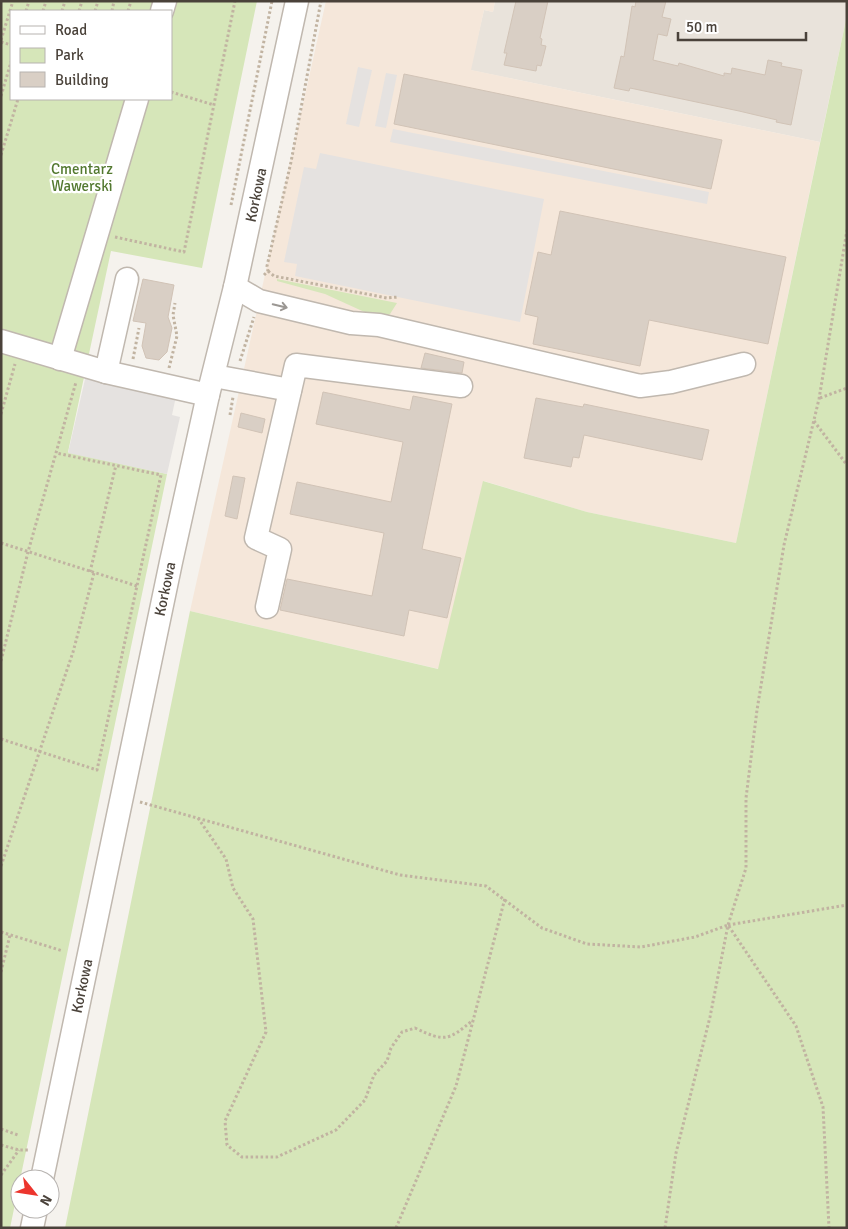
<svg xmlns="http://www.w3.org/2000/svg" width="848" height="1229" font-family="Signika,sans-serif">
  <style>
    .residential { fill: #e9e3db }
    .commercial { fill: #f5e7da }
    .green { fill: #d6e6b9; fill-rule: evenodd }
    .parking { fill: #e5e2e0 }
    .building { fill: #d9cfc5; stroke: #d1c3b6 }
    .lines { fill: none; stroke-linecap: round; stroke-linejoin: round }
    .minor-casing { stroke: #c0b8af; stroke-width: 25 }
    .path { stroke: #c1b3a1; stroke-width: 3; stroke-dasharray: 2.5 2.5; stroke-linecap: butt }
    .minor { stroke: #fff; stroke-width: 22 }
    .oneway { stroke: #9b9793 }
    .labels { text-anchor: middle; stroke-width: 4.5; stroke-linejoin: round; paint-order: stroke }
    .park-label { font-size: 15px; fill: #537930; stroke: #fff }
    .street-label { font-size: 15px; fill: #4a423a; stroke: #fff }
  </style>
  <rect width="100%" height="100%" fill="#f5f2ed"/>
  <path class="residential" d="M495 1H847V15L820 142 470 70 484 10 493 12Z"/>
  <path class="commercial" d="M326 1H495L493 12 484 10 471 70 820 142 736 543 587 512 484 481 439 669 190 611Z"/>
  <g class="green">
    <path d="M1 1H257L202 268 111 251 68 452 167 474 10 1228H1ZM11 11H171V99H11Z"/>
    <path d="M847 15V1228H65L190 611 438 669 483 481 587 512 736 543Z"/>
    <path d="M277 279 397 303 390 314 383 317 371 315 325 294 277 281Z"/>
  </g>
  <g class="parking">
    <path d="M358 67 372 70 359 127 346 124Z"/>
    <path d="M386 73 397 75 386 128 375 126Z"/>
    <path d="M393 129 709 192 707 204 390 142Z"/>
    <path d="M320 153 544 199 520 322 295 276 297 264 284 262 304 167 316 169Z"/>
    <path d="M86 375 176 396 172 415 180 417 167 474 68 453Z"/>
  </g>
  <g class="building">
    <path d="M516 1H548L540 38 542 39 541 45 546 46 541 66 537 65 536 71 504 65 507 53H504Z"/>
    <path d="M636 1H666L662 17 671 19 667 36 658 34 653 60 678 66 679 63 724 76V73L731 74 732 68 765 75 768 60 782 63 781 66 802 70 791 125 776 122 777 120 739 111 630 88 629 91 614 88 621 56 624 57 632 6 635 7Z"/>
    <path d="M404 74 722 140 711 189 394 124Z"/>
    <path d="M560 211 786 257 768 344 649 320 640 366 533 344 538 317 525 314 538 252 551 255Z"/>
    <path d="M143 279 174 285 168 317 172 328 167 352 159 360 146 358 142 346 146 323 133 321Z"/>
    <path d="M425 353 464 362 462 373 421 368Z"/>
    <path d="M323 392 410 410 413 396 452 404 422 549 461 558 447 618 409 610 404 636 280 610 287 579 372 596 384 533 290 514 297 482 391 502 403 442 316 424Z"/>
    <path d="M536 398 583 407 584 404 709 430 702 460 584 435 579 458 573 457 571 467 524 458Z"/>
    <path d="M241 413 265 419 262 433 238 427Z"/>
    <path d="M233 476 245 478 237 519 225 516Z"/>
  </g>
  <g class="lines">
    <defs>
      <g id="minor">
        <path d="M162 11 165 1"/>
        <path d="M235 287 259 301 351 323 379 325 640 386 671 382 744 364"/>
        <path d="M1 341 106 372 208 395"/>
        <path d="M60 359 137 99"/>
        <path d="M106 372 127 279"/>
        <path d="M214 376 290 390"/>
        <path d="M267 607 280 549 256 538 296 365 461 386"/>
        <path d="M42 1179 171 562 208 395 235 287 297 1"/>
        <path d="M32 1228 36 1209"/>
      </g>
    </defs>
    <use href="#minor" class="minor-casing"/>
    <g class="path">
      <path d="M26 11 29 1"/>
      <path d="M43 11 46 1"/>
      <path d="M62 11 65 1"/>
      <path d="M79 11 82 1"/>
      <path d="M95 11 98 1"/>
      <path d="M112 11 114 1"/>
      <path d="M128 11 131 1"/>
      <path d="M1 40 13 1"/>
      <path d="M1 42 11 45"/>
      <path d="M171 92 214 105"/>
      <path d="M1 96 11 62"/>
      <path d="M1 155 18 99"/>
      <path d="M231 205 272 1"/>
      <path d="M115 237 184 252 235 1"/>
      <path d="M268 271 274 276 387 298 398 297"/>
      <path d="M264 275 268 271 267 266 291 162 321 1"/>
      <path d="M133 359 139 328"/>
      <path d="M240 361 254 317"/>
      <path d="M169 368 177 336 173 315 175 303"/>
      <path d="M820 398 847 388"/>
      <path d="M1 414 15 364"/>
      <path d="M230 415 233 397"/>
      <path d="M814 421 847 465"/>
      <path d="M1 543 137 586"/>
      <path d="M90 572 116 465"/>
      <path d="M1 661 28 552 76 382"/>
      <path d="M1 739 97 770 161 475 56 453"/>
      <path d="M140 802 400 875 486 886 542 928 587 944 641 947 695 937 728 925 796 1026 823 1107 829 1228"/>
      <path d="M198 818 226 859 233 888 253 919 266 1032 225 1121 227 1145 242 1157H277L336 1130 365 1100 374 1075 387 1061 391 1048 402 1032 415 1028C445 1042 448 1041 473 1020"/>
      <path d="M1 866 73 652 94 573"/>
      <path d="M728 925 847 905"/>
      <path d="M1 932 63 951"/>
      <path d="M1 972 10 935"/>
      <path d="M1 1129 18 1135"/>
      <path d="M1 1145 19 1150H29"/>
      <path d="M1 1175 19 1150"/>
      <path d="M396 1228 456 1086 505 898"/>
      <path d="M665 1228 676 1153 710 1017 728 925 746 868V798L757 710 784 545 819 399 847 230"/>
    </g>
    <use href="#minor" class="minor"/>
  </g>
  <defs><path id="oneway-shaft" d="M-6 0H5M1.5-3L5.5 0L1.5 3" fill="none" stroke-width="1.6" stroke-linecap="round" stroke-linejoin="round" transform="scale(1.25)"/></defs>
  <use class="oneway" href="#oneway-shaft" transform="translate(280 306) rotate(14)"/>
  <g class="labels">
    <g class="park-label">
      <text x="82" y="174">Cmentarz<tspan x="82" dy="17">Wawerski</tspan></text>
    </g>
    <g class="street-label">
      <text transform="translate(256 195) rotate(-78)" y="5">Korkowa</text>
      <text transform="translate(165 589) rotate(-78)" y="5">Korkowa</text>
      <text transform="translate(82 986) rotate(-78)" y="5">Korkowa</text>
    </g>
  </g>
  <rect width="848" height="1229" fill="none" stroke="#4a423a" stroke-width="5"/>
  <rect x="10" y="10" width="162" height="90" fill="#ffffff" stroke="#b7b3b0"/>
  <rect x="20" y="26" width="25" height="8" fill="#ffffff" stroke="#b7b3b0"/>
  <text x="55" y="35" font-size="15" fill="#4a423a">Road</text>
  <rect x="20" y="48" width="25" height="15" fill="#d6e6b9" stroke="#b7b3b0"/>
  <text x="55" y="60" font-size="15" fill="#4a423a">Park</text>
  <rect x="20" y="72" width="25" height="15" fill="#d9cfc5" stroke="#b7b3b0"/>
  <text x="55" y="85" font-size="15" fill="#4a423a">Building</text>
  <g transform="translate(35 1194) rotate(120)"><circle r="24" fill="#ffffff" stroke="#b7b3b0"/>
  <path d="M0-4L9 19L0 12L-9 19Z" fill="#ec352d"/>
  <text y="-8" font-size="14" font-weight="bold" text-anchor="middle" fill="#4a423a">N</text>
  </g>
  <path d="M678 32v8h128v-8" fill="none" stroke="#4a423a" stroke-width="2.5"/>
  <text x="686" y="32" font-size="15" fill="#4a423a" stroke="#ffffff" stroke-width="4" paint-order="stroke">50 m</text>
</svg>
